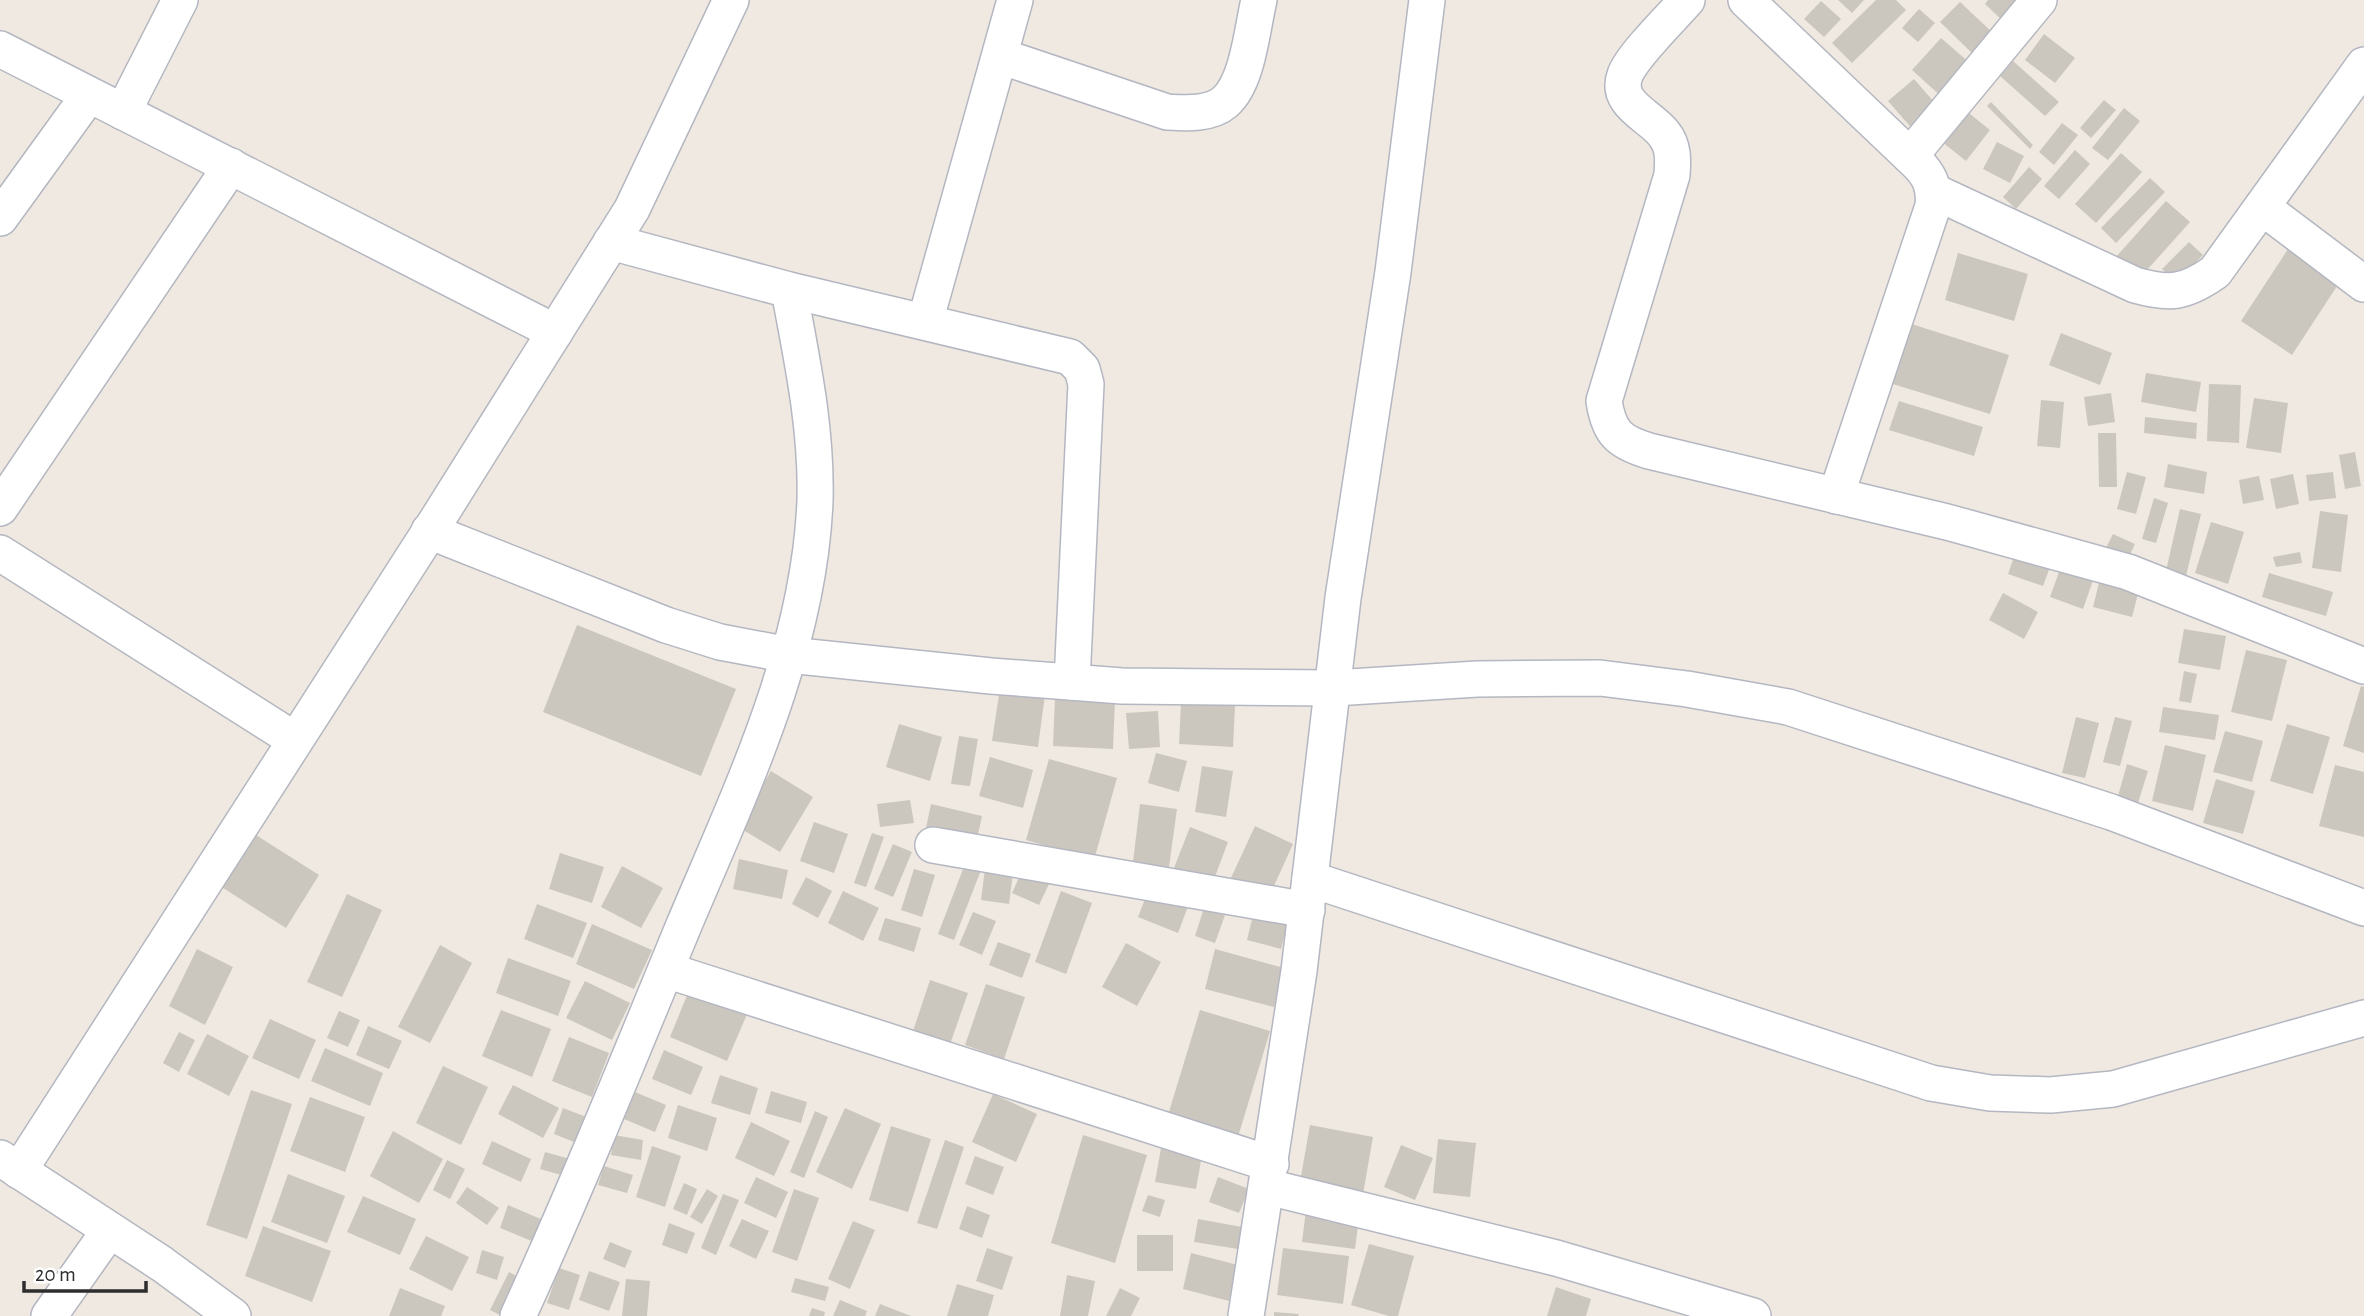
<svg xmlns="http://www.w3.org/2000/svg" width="2364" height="1316" font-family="'Alegreya Sans',sans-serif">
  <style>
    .building { fill: #cbc7bf }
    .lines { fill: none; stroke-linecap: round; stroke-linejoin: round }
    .street-casing { stroke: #b4b7c1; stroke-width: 38 }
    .street { stroke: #fff; stroke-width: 35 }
  </style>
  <rect width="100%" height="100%" fill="#efe9e1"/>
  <g class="building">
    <path d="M1838 0H1864L1852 13Z"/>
    <path d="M1876 0H1896L1906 10 1852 63 1832 43Z"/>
    <path d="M1988 0H2024L2004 22 1985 4Z"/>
    <path d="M1821 1 1841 19 1824 37 1804 19Z"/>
    <path d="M1960 2 1993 33 1973 54 1940 22Z"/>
    <path d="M1919 9 1935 23 1918 42 1902 28Z"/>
    <path d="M2044 34 2075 58 2055 83 2025 60Z"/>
    <path d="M1941 38 1972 65 1943 98 1912 70Z"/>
    <path d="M2013 61 2059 102 2045 116 2000 76Z"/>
    <path d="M1914 79 1941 110 1915 132 1888 101Z"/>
    <path d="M2104 100 2116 110 2091 138 2080 128Z"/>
    <path d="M1991 102 2033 145 2030 149 1987 106Z"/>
    <path d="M2124 108 2140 121 2108 160 2092 148Z"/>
    <path d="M1965 110 1990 130 1966 161 1941 141Z"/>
    <path d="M2062 123 2078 135 2054 165 2039 152Z"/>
    <path d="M1997 142 2024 156 2010 183 1983 169Z"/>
    <path d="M2075 150 2090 164 2059 199 2044 186Z"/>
    <path d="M2121 153 2142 172 2096 223 2075 204Z"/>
    <path d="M2029 167 2042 179 2016 209 2003 197Z"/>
    <path d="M2150 178 2165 192 2116 243 2101 228Z"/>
    <path d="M2166 201 2190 222 2138 280 2115 258Z"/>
    <path d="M2189 242 2203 255 2176 282 2162 269Z"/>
    <path d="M2290 246 2341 280 2292 355 2241 321Z"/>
    <path d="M1958 253 2028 274 2014 321 1945 300Z"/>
    <path d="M1902 321 2009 355 1990 414 1883 381Z"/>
    <path d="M2061 333 2112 353 2100 385 2049 365Z"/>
    <path d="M2146 373 2201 382 2196 412 2141 402Z"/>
    <path d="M2209 384 2241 385 2239 443 2207 441Z"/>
    <path d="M2111 393 2115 422 2088 426 2084 397Z"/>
    <path d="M2254 398 2288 403 2281 453 2246 448Z"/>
    <path d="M2041 400 2064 402 2060 448 2037 446Z"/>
    <path d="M1899 401 1983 427 1974 456 1889 430Z"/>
    <path d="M2145 417 2197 423 2196 439 2144 433Z"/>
    <path d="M2098 433H2116L2117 487H2099Z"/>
    <path d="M2355 452 2361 486 2345 489 2339 455Z"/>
    <path d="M2168 464 2207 472 2204 494 2164 487Z"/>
    <path d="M2127 472 2146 477 2136 514 2117 509Z"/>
    <path d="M2333 472 2336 498 2309 501 2306 475Z"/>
    <path d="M2293 474 2299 504 2276 509 2270 479Z"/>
    <path d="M2259 476 2264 500 2243 504 2239 480Z"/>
    <path d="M2154 498 2168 503 2156 543 2142 539Z"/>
    <path d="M2180 509 2201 514 2186 576 2166 571Z"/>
    <path d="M2320 511 2348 515 2341 572 2312 568Z"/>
    <path d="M2211 522 2244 532 2228 584 2195 573Z"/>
    <path d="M2113 534 2135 544 2125 565 2103 554Z"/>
    <path d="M2300 552 2302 563 2276 567 2273 557Z"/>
    <path d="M2015 554 2050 567 2043 586 2008 574Z"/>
    <path d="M2063 561 2096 572 2083 609 2050 597Z"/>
    <path d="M2269 573 2333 592 2326 616 2262 597Z"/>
    <path d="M2100 579 2139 590 2132 617 2093 607Z"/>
    <path d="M2003 593 2038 612 2024 639 1989 620Z"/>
    <path d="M577 625 736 689 701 776 543 712Z"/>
    <path d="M2184 629 2226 636 2220 670 2178 663Z"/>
    <path d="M2246 650 2287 660 2272 721 2231 712Z"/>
    <path d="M2184 671 2197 674 2191 703 2179 701Z"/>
    <path d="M2361 686 2364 687V753L2343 746Z"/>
    <path d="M1000 688 1045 695 1038 747 992 741Z"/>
    <path d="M1055 697 1115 700 1113 749 1053 746Z"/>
    <path d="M1181 703 1235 706 1233 747 1179 744Z"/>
    <path d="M2163 707 2219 715 2215 740 2159 732Z"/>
    <path d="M1158 711 1160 747 1129 749 1126 713Z"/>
    <path d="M2076 717 2099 723 2085 778 2062 773Z"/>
    <path d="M2115 717 2132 721 2120 766 2103 762Z"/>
    <path d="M899 724 942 737 930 781 886 767Z"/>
    <path d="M2287 724 2330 737 2313 794 2270 781Z"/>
    <path d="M2225 731 2263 741 2252 782 2213 772Z"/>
    <path d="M959 736 978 739 970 786 951 784Z"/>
    <path d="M2165 745 2206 755 2193 811 2152 801Z"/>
    <path d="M1156 753 1187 761 1179 792 1148 783Z"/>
    <path d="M990 757 1033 770 1023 808 979 796Z"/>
    <path d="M1049 759 1117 778 1094 860 1026 840Z"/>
    <path d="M2127 764 2148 771 2138 803 2118 796Z"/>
    <path d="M2335 765 2364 772V837L2319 826Z"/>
    <path d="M1202 766 1233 771 1226 817 1195 812Z"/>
    <path d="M771 771 813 797 780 852 738 827Z"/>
    <path d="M2216 779 2255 791 2243 834 2203 823Z"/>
    <path d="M910 800 914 823 880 827 877 804Z"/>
    <path d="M931 804 982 816 977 839 926 828Z"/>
    <path d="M1140 804 1177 809 1168 874 1132 870Z"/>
    <path d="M814 822 848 834 834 873 800 861Z"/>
    <path d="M1255 826 1293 844 1269 897 1230 880Z"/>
    <path d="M1190 827 1228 842 1211 887 1172 873Z"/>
    <path d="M253 833 319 875 286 928 220 886Z"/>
    <path d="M872 833 884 837 866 887 854 883Z"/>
    <path d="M893 844 912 852 893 897 874 889Z"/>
    <path d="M560 853 604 867 592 903 549 889Z"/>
    <path d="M739 859 788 870 782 899 733 889Z"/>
    <path d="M965 864 981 870 954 940 938 934Z"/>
    <path d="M622 866 663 888 641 928 601 907Z"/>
    <path d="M914 869 935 875 922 917 901 910Z"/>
    <path d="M985 869 1013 873 1009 904 981 900Z"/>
    <path d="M1022 871 1049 884 1039 905 1012 893Z"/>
    <path d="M806 877 832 891 818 918 792 904Z"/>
    <path d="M1150 886 1190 901 1178 933 1138 917Z"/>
    <path d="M843 891 879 908 863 941 828 923Z"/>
    <path d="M1061 891 1092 903 1066 974 1035 962Z"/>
    <path d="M347 894 382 910 342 997 307 982Z"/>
    <path d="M537 904 587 923 573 958 524 939Z"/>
    <path d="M1204 908 1225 915 1215 943 1195 936Z"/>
    <path d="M1254 911 1289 919 1281 949 1247 940Z"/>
    <path d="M973 912 996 921 982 955 959 945Z"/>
    <path d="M885 918 921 928 914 952 878 940Z"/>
    <path d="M592 924 652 950 634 989 576 964Z"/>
    <path d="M998 942 1031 954 1022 978 989 965Z"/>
    <path d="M1126 943 1161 962 1137 1006 1102 987Z"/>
    <path d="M440 945 472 963 430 1043 398 1027Z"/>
    <path d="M197 949 233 967 205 1025 169 1006Z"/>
    <path d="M1215 949 1284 968 1274 1007 1205 989Z"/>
    <path d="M508 958 571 981 558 1016 496 993Z"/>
    <path d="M930 980 968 993 949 1047 912 1034Z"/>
    <path d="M585 981 630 1003 612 1040 566 1018Z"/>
    <path d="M986 984 1025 997 1004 1059 965 1045Z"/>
    <path d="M690 988 748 1012 727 1061 670 1037Z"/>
    <path d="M501 1010 551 1029 532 1077 482 1056Z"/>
    <path d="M1200 1010 1270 1031 1238 1137 1168 1115Z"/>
    <path d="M339 1011 360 1020 348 1047 327 1038Z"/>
    <path d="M270 1019 316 1040 299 1079 252 1058Z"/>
    <path d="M368 1026 402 1041 389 1069 356 1055Z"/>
    <path d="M179 1032 195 1040 179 1072 163 1063Z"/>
    <path d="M207 1034 249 1056 229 1096 187 1074Z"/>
    <path d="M569 1037 609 1053 592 1097 552 1081Z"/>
    <path d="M325 1048 383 1073 370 1106 311 1081Z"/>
    <path d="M664 1050 703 1067 691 1095 652 1079Z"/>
    <path d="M443 1066 488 1087 461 1145 416 1123Z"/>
    <path d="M720 1075 758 1088 750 1115 711 1103Z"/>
    <path d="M513 1085 559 1108 543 1138 498 1114Z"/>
    <path d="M251 1090 292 1104 247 1239 206 1225Z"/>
    <path d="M771 1091 807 1102 801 1123 765 1113Z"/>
    <path d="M635 1092 666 1105 655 1132 624 1119Z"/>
    <path d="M993 1094 1037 1114 1016 1162 972 1142Z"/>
    <path d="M310 1097 365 1117 345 1172 290 1151Z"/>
    <path d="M678 1105 717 1118 707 1151 668 1138Z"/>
    <path d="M563 1108 589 1118 579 1144 554 1134Z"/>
    <path d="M845 1108 881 1124 852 1189 816 1172Z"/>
    <path d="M815 1111 828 1117 804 1178 790 1172Z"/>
    <path d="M751 1122 790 1141 774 1176 735 1158Z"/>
    <path d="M1310 1125 1373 1137 1363 1194 1300 1182Z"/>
    <path d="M891 1126 931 1139 908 1212 869 1200Z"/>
    <path d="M393 1131 443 1159 419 1203 370 1176Z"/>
    <path d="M614 1135 643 1140 641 1160 611 1155Z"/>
    <path d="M1083 1135 1147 1155 1115 1263 1051 1243Z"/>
    <path d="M1438 1139 1476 1143 1470 1197 1433 1193Z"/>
    <path d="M945 1140 964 1147 937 1229 917 1223Z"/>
    <path d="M492 1141 531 1159 521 1182 482 1164Z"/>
    <path d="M1401 1145 1433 1158 1415 1200 1384 1187Z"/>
    <path d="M652 1146 681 1156 665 1207 636 1197Z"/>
    <path d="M1161 1148 1202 1155 1196 1189 1155 1182Z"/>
    <path d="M545 1152 570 1159 565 1176 540 1169Z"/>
    <path d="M975 1156 1004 1167 993 1195 965 1184Z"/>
    <path d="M447 1160 465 1169 450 1199 433 1190Z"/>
    <path d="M604 1166 633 1175 627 1193 598 1185Z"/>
    <path d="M288 1174 345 1196 327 1243 271 1222Z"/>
    <path d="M756 1177 788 1192 776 1218 744 1203Z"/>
    <path d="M1218 1177 1249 1189 1239 1213 1209 1202Z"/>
    <path d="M684 1183 697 1189 687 1215 673 1209Z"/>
    <path d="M467 1187 499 1208 487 1225 456 1203Z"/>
    <path d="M707 1189 718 1196 702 1224 690 1217Z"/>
    <path d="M794 1189 819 1198 797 1261 772 1252Z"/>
    <path d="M723 1194 739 1200 716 1255 701 1248Z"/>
    <path d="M1148 1195 1165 1200 1160 1217 1142 1211Z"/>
    <path d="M363 1196 416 1219 400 1255 347 1232Z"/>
    <path d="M508 1205 543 1220 534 1242 500 1228Z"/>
    <path d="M967 1206 990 1215 982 1238 959 1229Z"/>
    <path d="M1306 1210 1359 1217 1355 1249 1302 1242Z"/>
    <path d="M742 1219 769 1231 756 1259 729 1246Z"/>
    <path d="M1198 1219 1242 1227 1238 1249 1194 1242Z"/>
    <path d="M853 1221 875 1230 850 1289 828 1279Z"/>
    <path d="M669 1223 695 1233 687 1254 662 1245Z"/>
    <path d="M263 1226 331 1251 312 1302 245 1276Z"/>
    <rect x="1137" y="1235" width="36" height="36"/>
    <path d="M426 1236 469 1257 452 1291 409 1269Z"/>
    <path d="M610 1242 632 1251 625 1268 603 1259Z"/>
    <path d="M1369 1244 1414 1256 1398 1316H1389L1351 1305Z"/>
    <path d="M987 1248 1013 1257 1002 1290 976 1281Z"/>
    <path d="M1283 1248 1349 1256 1343 1304 1277 1295Z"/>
    <path d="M482 1250 504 1257 497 1280 476 1273Z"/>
    <path d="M1191 1253 1238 1265 1229 1301 1183 1289Z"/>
    <path d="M559 1268 580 1275 569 1310 547 1303Z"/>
    <path d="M589 1271 620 1282 609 1311 579 1300Z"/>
    <path d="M509 1272 524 1280 502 1316 490 1310Z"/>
    <path d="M1067 1275 1095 1281 1088 1316H1060Z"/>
    <path d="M795 1278 829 1287 825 1301 791 1292Z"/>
    <path d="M626 1279 650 1281 647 1316H622Z"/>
    <path d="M957 1284 994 1295 988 1316H947Z"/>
    <path d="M1556 1287 1591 1299 1586 1316H1547Z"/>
    <path d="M400 1288 445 1306 441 1316H389Z"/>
    <path d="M1120 1288 1140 1298 1131 1316H1106Z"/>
    <path d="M840 1300 867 1311 865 1316H833Z"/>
    <path d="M880 1304 911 1316H875Z"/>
    <path d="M812 1308 825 1312 824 1316H809Z"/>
    <path d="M1274 1312 1299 1314 1298 1316H1274Z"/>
  </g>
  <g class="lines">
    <defs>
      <g id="street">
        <path d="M1687 0C1672 17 1632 56 1625 75 1614 104 1651 116 1664 134 1674 146 1673 161 1672 175L1604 401C1609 433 1619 442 1649 451L1947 522 2128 572 2364 666"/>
        <path d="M1746 0 1915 161C1929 174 1935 186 1933 206L1836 496"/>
        <path d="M0 49 555 332"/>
        <path d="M1000 56 1167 112C1185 113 1210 115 1225 102 1248 82 1252 29 1259 0"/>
        <path d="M123 112 180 0"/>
        <path d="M1910 156 2039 0"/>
        <path d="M1933 191 2135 285C2170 295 2185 293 2215 272L2364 65"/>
        <path d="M2262 207 2364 284"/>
        <path d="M0 218 89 95"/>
        <path d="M611 242 789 290 1070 357 1082 369 1086 384 1072 682"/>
        <path d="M925 322 1015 0"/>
        <path d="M0 508 231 166"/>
        <path d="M429 531 666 625 720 642 789 655 991 676 1122 686 1334 688 1477 679 1600 678 1687 689 1788 707 2111 812 2364 908"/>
        <path d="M0 553 295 740"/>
        <path d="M933 845 1307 910"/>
        <path d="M1310 879 1931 1083 1990 1093 2051 1095 2113 1089 2364 1018"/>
        <path d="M666 970 1271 1164"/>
        <path d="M0 1158 162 1264 233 1316"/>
        <path d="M19 1171 437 520 632 209 731 0"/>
        <path d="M1268 1187 1556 1258 1753 1316"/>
        <path d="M49 1316 109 1231"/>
        <path d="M518 1316C577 1187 630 1056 684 925 741 790 809 650 815 501 817 429 802 360 789 290"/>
        <path d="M1246 1316 1299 971 1343 598 1393 272 1427 0"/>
      </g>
    </defs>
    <use href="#street" class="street-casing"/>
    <use href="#street" class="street"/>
  </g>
  <path d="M24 1281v10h122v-10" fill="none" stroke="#2e2e2e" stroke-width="3.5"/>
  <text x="35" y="1281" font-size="21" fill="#2e2e2e" stroke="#ffffff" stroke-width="5" paint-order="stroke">20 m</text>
</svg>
